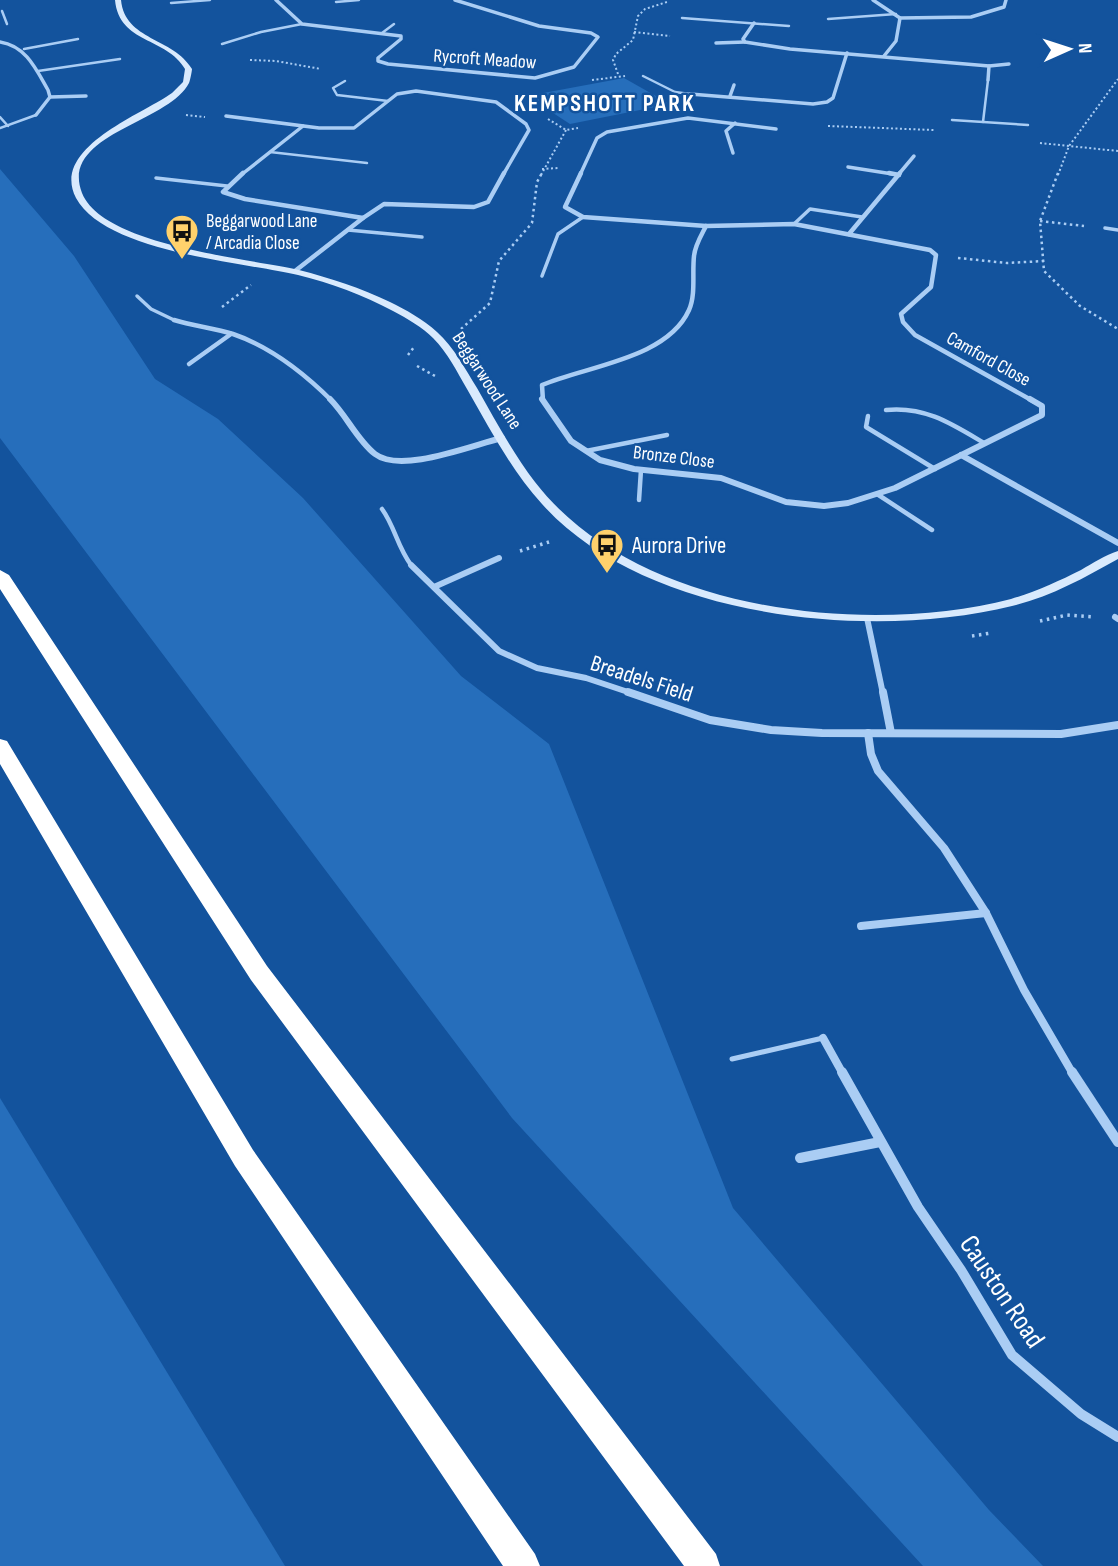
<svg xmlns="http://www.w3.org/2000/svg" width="1118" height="1566" font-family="'Sofia Sans Condensed',sans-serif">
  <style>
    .green { fill: #266ebb }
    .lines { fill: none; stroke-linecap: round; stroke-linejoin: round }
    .path-far2 { stroke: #aacdf4; stroke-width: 2; stroke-dasharray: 2 2.5; stroke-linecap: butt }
    .path-far1 { stroke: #aacdf4; stroke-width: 2.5; stroke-dasharray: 2.5 3.5; stroke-linecap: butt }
    .path { stroke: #aacdf4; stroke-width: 3.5; stroke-dasharray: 2.5 4.5; stroke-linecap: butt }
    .lane-far3 { stroke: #aacdf4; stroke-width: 2.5 }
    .lane-far2 { stroke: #aacdf4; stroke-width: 3.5 }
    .lane-far1 { stroke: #aacdf4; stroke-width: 4.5 }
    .lane { stroke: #aacdf4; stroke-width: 5 }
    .street-far4 { stroke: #aacdf4; stroke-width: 3.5 }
    .street-far3 { stroke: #aacdf4; stroke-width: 4.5 }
    .street-far2 { stroke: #aacdf4; stroke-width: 6 }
    .street-far1 { stroke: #aacdf4; stroke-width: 8 }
    .street { stroke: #aacdf4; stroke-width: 10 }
    .secondary { fill: #d9eafd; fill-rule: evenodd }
    .highway { fill: #fff; fill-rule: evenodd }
    .labels { text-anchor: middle; stroke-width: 5; stroke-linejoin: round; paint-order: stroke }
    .far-street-label { font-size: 19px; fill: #fff; stroke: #13539d }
    .far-poi-label { font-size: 19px; fill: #fff; stroke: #13539d; text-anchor: start }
    .poi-label { font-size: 23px; fill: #fff; stroke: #13539d; text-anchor: start }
    .street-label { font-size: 23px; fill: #fff; stroke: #13539d }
    .far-district-label { font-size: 24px; font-weight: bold; letter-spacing: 2px; fill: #fff; stroke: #13539d }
    .near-street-label { font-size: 28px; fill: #fff; stroke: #13539d }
  </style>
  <rect width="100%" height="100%" fill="#13539d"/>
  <g class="green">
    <path d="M624 78 670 104 570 124 527 96Z"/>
    <path d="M0 169 74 256 155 379 218 419 303 498 461 676 549 744 733 1208 989 1510 1043 1566H923L512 1118 0 438Z"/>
    <path d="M0 1098 285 1566H0Z"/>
  </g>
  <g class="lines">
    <g class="path-far2">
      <path d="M634 32 670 36"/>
      <path d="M250 60 276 61 321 69"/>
      <path d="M618 74 613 60 616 54 633 40 638 16 645 9 667 2"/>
      <path d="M592 80 625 76"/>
      <path d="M186 115 205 117"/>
      <path d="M548 119 566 130 578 128"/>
      <path d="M828 126 934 130"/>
      <path d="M1040 143 1118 151"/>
      <path d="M542 169 559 168"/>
      <path d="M541 175 566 130"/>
      <path d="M1058 175 1069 146 1118 79"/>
    </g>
    <g class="path-far1">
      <path d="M1058 173 1040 221 1044 271 1080 306 1118 329"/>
      <path d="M1040 221 1084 226"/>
      <path d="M958 258 1007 263 1044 261"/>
      <path d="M222 307 251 285"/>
      <path d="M461 329 490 303 499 261 532 223 537 182 542 173"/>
      <path d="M408 355 414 347"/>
      <path d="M417 366 435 376"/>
    </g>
    <g class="path">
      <path d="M520 551 549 542"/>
      <path d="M1040 621 1067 615 1094 617"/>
      <path d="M972 636 991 633"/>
    </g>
    <g class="lane-far3">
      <path d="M336 2 359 0"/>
      <path d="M171 3 210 0"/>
      <path d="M2 11 7 24"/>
      <path d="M682 18 789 26"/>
      <path d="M828 19 896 14"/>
      <path d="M382 33 394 24"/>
      <path d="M222 44 261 32 302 24"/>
      <path d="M24 49 78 39"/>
      <path d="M38 71 120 59"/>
      <path d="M643 76 675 92 690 94"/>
      <path d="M345 81 333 88 337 95 388 101"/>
      <path d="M0 117 8 126"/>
      <path d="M952 120 1028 125"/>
      <path d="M983 122 988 80"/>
      <path d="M0 128 36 115"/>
      <path d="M270 152 367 163"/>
    </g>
    <g class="lane-far2">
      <path d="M156 178 227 186"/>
      <path d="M794 224 810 209 862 217"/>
      <path d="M1105 228 1118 230"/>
      <path d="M348 230 422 237"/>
      <path d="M542 276 558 234 583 217"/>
      <path d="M137 296 151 309 174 320"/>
    </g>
    <g class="lane-far1">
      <path d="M886 410C925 406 952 424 984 443"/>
      <path d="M868 416 866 427 935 469"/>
      <path d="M586 451 667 435"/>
      <path d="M877 494 932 530"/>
      <path d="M639 500 641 470"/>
      <path d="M382 509C395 527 397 546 411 565"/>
    </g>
    <path class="lane" d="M732 1059 823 1038"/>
    <g class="street-far4">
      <path d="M276 0 302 24 401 36V39L378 58V61L388 64 535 78 574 67 598 37 591 33 539 26 455 0"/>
      <path d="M873 0 900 18 896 41 884 56"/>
      <path d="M900 18 971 17 1004 7 1006 0"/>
      <path d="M754 23 743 39 745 42 790 49 989 66"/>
      <path d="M0 42C26 46 36 69 48 90L50 97 36 115"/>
      <path d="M716 43 745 42"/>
      <path d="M988 80 989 66 1009 64"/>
      <path d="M690 94 813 104 827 102 833 98 847 53"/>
      <path d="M730 96 734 85"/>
      <path d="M50 97 86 96"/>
      <path d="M226 116 319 128H354L397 94 416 91 496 102 526 124 529 130 503 175"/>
      <path d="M733 153 726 131 735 123"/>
      <path d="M848 167 899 175"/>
      <path d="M241 175 303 126"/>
      <path d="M580 175 597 138 607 132 688 118 776 129"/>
      <path d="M898 175 914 156"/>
    </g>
    <g class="street-far3">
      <path d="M243 173 223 192 245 199 363 218 384 204 474 207 488 202 504 173"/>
      <path d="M581 173 565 207 583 217 706 226"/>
      <path d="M889 173 899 175"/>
      <path d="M706 226 794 224 930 250 936 255 931 287 901 314 903 322 915 335 1033 401"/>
      <path d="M849 234 900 173"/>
      <path d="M295 271 363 218"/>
      <path d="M174 320C193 326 214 328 233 334 271 347 304 373 332 401"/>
      <path d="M189 364 231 334"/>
      <path d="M543 401 542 385C586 366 667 359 689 310 696 294 692 274 694 256 695 245 701 236 706 226"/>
    </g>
    <g class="street-far2">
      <path d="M330 399C347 416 357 440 375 454 401 474 472 445 502 438"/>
      <path d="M542 399 571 441 600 460 634 469 721 478 786 502 824 506 848 503 895 488 1042 415V406L1030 399"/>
      <path d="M961 455 1118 543"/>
      <path d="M411 565 499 651 537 668 586 678 634 694"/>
      <path d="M434 587 499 558"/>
      <path d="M1115 617 1118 619"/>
      <path d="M867 618 883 694"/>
    </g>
    <g class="street-far1">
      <path d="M628 692 710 720 771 730 822 733 1061 734 1118 725"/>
      <path d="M883 692 891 733"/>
      <path d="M868 733 871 754 878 771 944 848 986 913 1024 990 1073 1074"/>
      <path d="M861 926 986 913"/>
      <path d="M823 1038 843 1074"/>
    </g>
    <g class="street">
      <path d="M842 1072 918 1207 961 1270 1012 1355 1081 1414 1118 1437"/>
      <path d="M1072 1072 1118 1142"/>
      <path d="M800 1158 880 1142"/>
    </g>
    <path class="secondary" d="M115 0H121C125 41 173 37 192 69 192 71 190 81 189 83 169 123 59 134 82 193 103 246 248 258 299 270 330 278 361 288 390 302 406 310 423 319 437 332 454 347 465 369 477 388 495 420 513 453 535 482 634 611 863 637 1011 599 1035 592 1059 581 1081 570 1093 563 1105 555 1118 551V559C1084 578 1050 597 1012 606 870 641 645 619 542 504 511 470 490 429 467 389 457 372 448 353 433 338 422 327 408 319 393 311 363 295 331 283 298 275 242 262 105 252 76 198 50 148 141 115 172 93L183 82 185 69C167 37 119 44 115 0Z"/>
    <g class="highway">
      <path d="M0 570 9 575 267 966 716 1554 720 1566H684L251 980 0 589Z"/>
      <path d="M0 739 7 741 253 1150 535 1554 540 1566H503L235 1166 0 764Z"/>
    </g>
  </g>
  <defs>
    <symbol id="bus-pin" viewBox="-11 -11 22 30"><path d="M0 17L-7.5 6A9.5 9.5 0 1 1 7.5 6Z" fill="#ffd16c" stroke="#13539d"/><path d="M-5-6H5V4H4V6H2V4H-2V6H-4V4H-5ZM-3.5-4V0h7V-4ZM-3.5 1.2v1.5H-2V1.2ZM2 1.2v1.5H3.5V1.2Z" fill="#111"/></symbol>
  </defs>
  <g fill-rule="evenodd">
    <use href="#bus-pin" x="163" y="212" width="38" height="52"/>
    <use href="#bus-pin" x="588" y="526" width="38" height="52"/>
  </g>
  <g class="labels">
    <g class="far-street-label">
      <text transform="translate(485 58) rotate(4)" y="7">Rycroft Meadow</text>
      <text transform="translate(989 358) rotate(29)" y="7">Camford Close</text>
      <text transform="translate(488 380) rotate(57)" y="7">Beggarwood Lane</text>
      <text transform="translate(674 456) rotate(7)" y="7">Bronze Close</text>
    </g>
    <g class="far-poi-label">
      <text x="206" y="227">Beggarwood Lane<tspan x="206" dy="22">/ Arcadia Close</tspan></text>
    </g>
    <g class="poi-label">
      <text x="632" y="553">Aurora Drive</text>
    </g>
    <g class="street-label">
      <text transform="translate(642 678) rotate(18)" y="8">Breadels Field</text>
    </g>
    <g class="far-district-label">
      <text x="605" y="111">KEMPSHOTT PARK</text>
    </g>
    <g class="near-street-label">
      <text transform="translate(1003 1291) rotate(56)" y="10">Causton Road</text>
    </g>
  </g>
  <g transform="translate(1069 49) rotate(87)" stroke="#13539d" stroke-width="5" paint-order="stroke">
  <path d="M0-5L12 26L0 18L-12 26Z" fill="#ffffff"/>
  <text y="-10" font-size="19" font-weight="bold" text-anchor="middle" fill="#ffffff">N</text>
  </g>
</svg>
